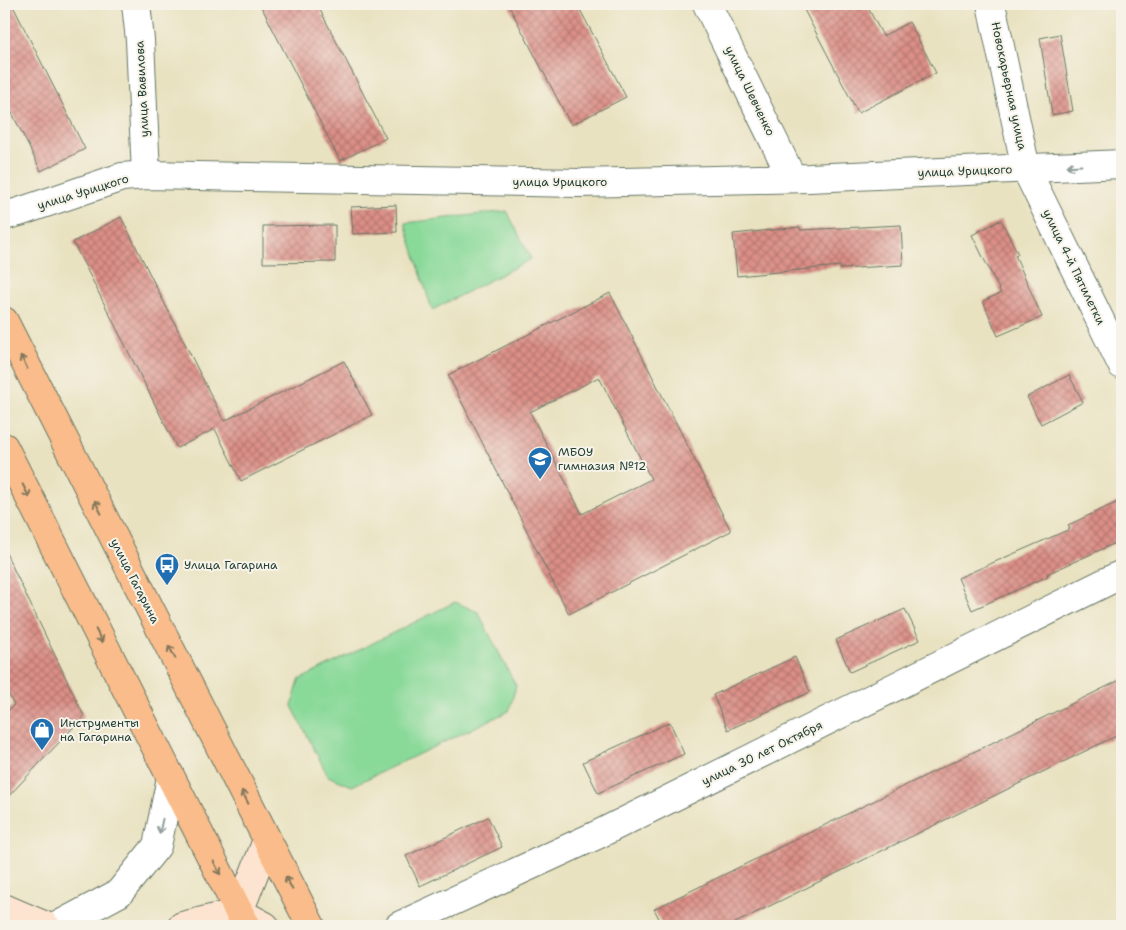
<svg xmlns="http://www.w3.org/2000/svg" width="1126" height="930" font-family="'Shantell Sans',sans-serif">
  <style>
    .park { fill: #89d999; stroke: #548b66 }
    .building { fill: url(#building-cross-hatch); fill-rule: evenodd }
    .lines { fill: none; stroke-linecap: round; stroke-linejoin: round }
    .minor-casing { stroke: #667765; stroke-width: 30 }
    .secondary-casing { stroke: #667765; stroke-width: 30 }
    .primary-casing { stroke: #667765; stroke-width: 30 }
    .minor { stroke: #fff; stroke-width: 28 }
    .secondary { stroke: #fde4d0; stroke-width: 28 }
    .primary { stroke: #f9bc8a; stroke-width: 28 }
    .oneway { stroke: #8f9e9a }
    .oneway2 { stroke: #81765b }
    .labels { text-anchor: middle; stroke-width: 4; stroke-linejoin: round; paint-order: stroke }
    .street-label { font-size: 12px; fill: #1f3d34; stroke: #f7f3e8 }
    .poi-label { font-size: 12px; fill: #1f3d34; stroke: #f7f3e8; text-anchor: start }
  </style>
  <defs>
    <pattern id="building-cross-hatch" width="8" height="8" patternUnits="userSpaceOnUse" patternTransform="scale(1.25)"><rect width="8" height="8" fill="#dc8f87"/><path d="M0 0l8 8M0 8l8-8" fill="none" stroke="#b2766f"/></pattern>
  </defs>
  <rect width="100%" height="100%" fill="#f7f3e8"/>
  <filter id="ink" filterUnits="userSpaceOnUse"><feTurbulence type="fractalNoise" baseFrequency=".02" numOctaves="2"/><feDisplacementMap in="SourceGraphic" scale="10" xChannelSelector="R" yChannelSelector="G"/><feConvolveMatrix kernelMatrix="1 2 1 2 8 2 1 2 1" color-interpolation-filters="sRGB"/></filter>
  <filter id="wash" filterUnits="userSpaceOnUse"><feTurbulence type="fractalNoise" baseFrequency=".0096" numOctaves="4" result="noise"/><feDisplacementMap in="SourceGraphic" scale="20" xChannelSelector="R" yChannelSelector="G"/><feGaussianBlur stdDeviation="1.12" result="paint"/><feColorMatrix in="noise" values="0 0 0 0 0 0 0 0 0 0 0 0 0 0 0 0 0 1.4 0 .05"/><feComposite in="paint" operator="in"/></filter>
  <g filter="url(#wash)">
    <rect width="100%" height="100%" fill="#e9e2c1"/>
    <g class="park">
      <path d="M507 211 531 259 432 310 405 223Z"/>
      <path d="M455 602 478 612 516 686 509 711 352 786 328 776 292 706 299 680Z"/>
    </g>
    <g id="blocks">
      <g class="building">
        <path d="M4 4H12L85 149 41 171 4 97Z"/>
        <path d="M260 4H317L386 138 340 161Z"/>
        <path d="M508 4H577L626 97 571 125Z"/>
        <path d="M801 4H866L883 36 909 22 936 73 858 113Z"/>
        <path d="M1060 34 1073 111 1052 115 1040 38Z"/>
        <path d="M396 205 397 232 353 234 351 207Z"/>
        <path d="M121 217 224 421 344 361 372 415 241 481 215 429 177 448 73 242Z"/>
        <path d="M1001 220 1018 254 1015 255 1042 317 998 336 983 301 1001 293 972 235Z"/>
        <path d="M335 225V262L263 263V226Z"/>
        <path d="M901 225 903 265 840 269V266L737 276 733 234 800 227V230Z"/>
        <path d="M610 293 731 531 569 614 448 375ZM599 377 651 479 582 514 530 412Z"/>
        <path d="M1069 375 1083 402 1041 424 1027 397Z"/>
        <path d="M1122 500V540L1047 574 1048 576 972 610 958 578 1070 529 1068 525Z"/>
        <path d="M4 549 84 716 4 801V715L14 705 4 685Z"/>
        <path d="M905 609 920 640 850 672 836 640Z"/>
        <path d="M795 657 810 692 728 730 713 695Z"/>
        <path d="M1122 679V733L729 926H663L654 909Z"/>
        <path d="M670 722 684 754 598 793 583 762Z"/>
        <path d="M488 817 502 847 420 886 406 856Z"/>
      </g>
    </g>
  </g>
  <g filter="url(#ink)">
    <use href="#blocks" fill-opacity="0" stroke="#667765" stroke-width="1"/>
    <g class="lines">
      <defs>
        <g id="minor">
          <path d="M136 4 140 40 146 175"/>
          <path d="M707 4 792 178"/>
          <path d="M991 4 1026 169 1122 365"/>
          <path d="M4 216 19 212 122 177 146 175 578 183 809 178 1122 164"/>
          <path d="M57 926 119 893 157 846 171 778"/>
          <path d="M399 926 599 834 1122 574"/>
        </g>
        <g id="secondary">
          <path d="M4 908 46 926"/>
          <path d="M239 912 267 840"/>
          <path d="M239 912 265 926"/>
          <path d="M182 926 239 912"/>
        </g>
        <g id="primary">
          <path d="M4 321 311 926"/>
          <path d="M4 447 246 926"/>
        </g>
      </defs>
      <use href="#minor" class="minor-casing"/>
      <use href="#secondary" class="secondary-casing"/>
      <use href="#primary" class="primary-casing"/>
      <use href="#minor" class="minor"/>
      <use href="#secondary" class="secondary"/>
      <use href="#primary" class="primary"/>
    </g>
    <defs><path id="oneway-shaft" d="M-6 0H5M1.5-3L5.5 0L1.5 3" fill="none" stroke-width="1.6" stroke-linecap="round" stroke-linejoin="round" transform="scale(1.25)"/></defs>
    <g class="oneway">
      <use href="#oneway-shaft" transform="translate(1074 166) rotate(177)"/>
      <use href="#oneway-shaft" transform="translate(161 826) rotate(102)"/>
    </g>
    <g class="oneway2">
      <use href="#oneway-shaft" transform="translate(24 362) rotate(-117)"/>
      <use href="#oneway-shaft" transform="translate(26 491) rotate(63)"/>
      <use href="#oneway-shaft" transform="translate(98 507) rotate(-117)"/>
      <use href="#oneway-shaft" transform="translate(99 636) rotate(63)"/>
      <use href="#oneway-shaft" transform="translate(172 652) rotate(-117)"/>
      <use href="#oneway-shaft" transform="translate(245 797) rotate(-117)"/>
      <use href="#oneway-shaft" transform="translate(217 868) rotate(63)"/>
      <use href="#oneway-shaft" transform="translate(289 883) rotate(-117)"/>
    </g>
  </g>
  <defs>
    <symbol id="school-pin" viewBox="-11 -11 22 30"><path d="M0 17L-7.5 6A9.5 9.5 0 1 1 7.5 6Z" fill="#1f6fb2" stroke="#f7f3e8"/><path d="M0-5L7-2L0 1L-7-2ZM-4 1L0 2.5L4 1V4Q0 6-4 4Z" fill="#fff"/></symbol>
    <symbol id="bus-pin" viewBox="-11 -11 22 30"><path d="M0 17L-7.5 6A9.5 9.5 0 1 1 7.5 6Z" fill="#1f6fb2" stroke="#f7f3e8"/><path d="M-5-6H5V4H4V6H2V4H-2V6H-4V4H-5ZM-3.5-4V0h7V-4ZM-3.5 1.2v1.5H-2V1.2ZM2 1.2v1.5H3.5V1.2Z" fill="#fff"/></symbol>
    <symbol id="shop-pin" viewBox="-11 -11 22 30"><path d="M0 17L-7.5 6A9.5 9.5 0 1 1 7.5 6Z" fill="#1f6fb2" stroke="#f7f3e8"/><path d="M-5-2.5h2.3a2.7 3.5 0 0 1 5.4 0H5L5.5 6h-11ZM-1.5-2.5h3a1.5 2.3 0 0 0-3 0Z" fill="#fff"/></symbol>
  </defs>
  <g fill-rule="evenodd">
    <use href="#school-pin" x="526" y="445" width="28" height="38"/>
    <use href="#bus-pin" x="153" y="551" width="28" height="38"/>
    <use href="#shop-pin" x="28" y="716" width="28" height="38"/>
  </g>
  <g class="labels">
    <g class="street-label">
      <text transform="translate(1009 86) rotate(78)" y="4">Новокарьерная улица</text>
      <text transform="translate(142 89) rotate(-93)" y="4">улица Вавилова</text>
      <text transform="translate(750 91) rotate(64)" y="4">улица Шевченко</text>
      <text transform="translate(965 171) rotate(-2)" y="4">улица Урицкого</text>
      <text x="560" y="186">улица Урицкого</text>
      <text transform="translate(83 192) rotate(-17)" y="4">улица Урицкого</text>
      <text transform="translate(1074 267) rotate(64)" y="4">улица 4-й Пятилетки</text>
      <text transform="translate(135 581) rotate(63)" y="4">улица Гагарина</text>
      <text transform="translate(762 753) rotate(-26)" y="4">улица 30 лет Октября</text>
    </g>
    <g class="poi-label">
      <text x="558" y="456">МБОУ<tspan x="558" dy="14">гимназия №12</tspan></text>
      <text x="184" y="569">Улица Гагарина</text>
      <text x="60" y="727">Инструменты<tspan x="60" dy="14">на Гагарина</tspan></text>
    </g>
  </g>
  <rect width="1126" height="930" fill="none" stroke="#f7f3e8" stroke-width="20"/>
</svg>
